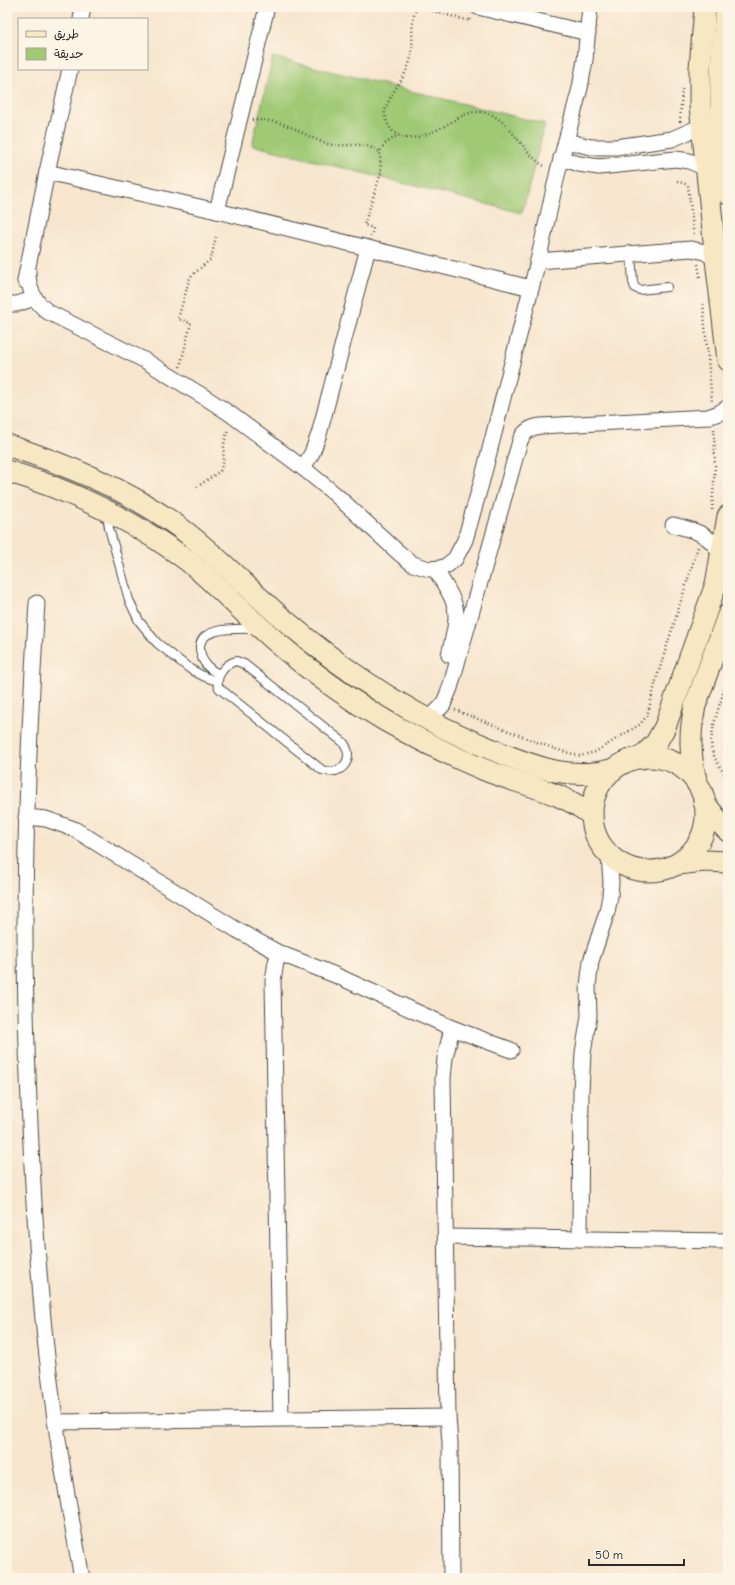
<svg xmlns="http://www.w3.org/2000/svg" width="735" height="1585" font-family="Delius,'Playpen Sans Arabic',sans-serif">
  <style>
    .green { fill: #9fc975; stroke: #657a50 }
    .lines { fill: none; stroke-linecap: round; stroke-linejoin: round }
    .lane-casing { stroke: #4a4743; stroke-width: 10 }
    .street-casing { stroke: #4a4743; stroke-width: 17 }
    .secondary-casing { stroke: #4a4743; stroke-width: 23 }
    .path { stroke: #4a4743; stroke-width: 2.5; stroke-dasharray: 1 3; stroke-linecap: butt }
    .lane { stroke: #fff; stroke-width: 8 }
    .street { stroke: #fff; stroke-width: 15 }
    .secondary { stroke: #f7e8c3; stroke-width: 21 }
  </style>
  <rect width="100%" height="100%" fill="#fcf5e5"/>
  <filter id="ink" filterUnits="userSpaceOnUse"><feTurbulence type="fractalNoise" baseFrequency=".025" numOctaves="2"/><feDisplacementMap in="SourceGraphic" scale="8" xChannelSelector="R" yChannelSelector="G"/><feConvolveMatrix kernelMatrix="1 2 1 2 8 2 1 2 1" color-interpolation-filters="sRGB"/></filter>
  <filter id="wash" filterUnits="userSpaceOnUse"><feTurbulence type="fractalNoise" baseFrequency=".012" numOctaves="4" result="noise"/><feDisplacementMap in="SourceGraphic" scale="16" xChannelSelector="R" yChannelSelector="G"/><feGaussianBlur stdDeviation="0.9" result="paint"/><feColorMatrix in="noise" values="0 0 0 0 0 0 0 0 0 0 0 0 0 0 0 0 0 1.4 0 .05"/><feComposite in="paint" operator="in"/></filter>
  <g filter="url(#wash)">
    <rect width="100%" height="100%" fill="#f7e5cd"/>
    <path class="green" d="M273 57 545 124 522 213 252 145Z"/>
  </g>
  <g filter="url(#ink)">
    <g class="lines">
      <defs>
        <g id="lane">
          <path d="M631 254 633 282 635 288 640 290 667 287"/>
          <path d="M107 514 109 528 129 600 139 621 157 643 190 669 205 677 217 681"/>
          <path d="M236 661 244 664 343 742C356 758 342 777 322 770L219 688C214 677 225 664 236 661Z"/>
          <path d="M219 674C210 670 203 664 201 654 192 625 240 629 256 629"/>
        </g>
        <g id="street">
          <path d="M478 7 588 33"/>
          <path d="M81 19 83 7"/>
          <path d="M566 141 591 147H616L672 139 702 126"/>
          <path d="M561 158 579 164 599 167 676 159 689 161 706 168"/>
          <path d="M47 172 217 211 531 288"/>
          <path d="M217 211 267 7"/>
          <path d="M538 261 691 249 705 252 716 260"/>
          <path d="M28 271C28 289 34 301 48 312L144 360 206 398 229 413 303 468 336 495 399 553 413 564 429 569 440 568 446 566 455 559 465 540 481 484 538 261 558 171 580 88 585 60 590 7"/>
          <path d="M25 281 47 172 70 69"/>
          <path d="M7 304H17L29 300"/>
          <path d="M303 468 312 453 319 434 368 248"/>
          <path d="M673 525C695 530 713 535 722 558"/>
          <path d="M435 569C460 609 460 609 449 655"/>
          <path d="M37 603C30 712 25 822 25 932 25 1022 29 1113 34 1203 38 1257 41 1311 48 1364 56 1436 69 1507 82 1578"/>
          <path d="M428 720 443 705 450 688 520 441C524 431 531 427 541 426L708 417 719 413 728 407"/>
          <path d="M26 817 46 819 74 829 237 930 279 953 335 975 452 1028 511 1050"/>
          <path d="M279 953 276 962 273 981 281 1418"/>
          <path d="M446 1237 728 1241"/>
          <path d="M580 1239 581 1091 583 1053 589 1016 588 986 591 961 607 912 610 896 611 882 609 855"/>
          <path d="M55 1422 448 1417"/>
          <path d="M451 1578 450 1443 448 1417 443 1078 445 1058 452 1028"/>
        </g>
        <g id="secondary">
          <path d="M705 7 700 68V106L716 260 728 360"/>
          <path d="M727 7C717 69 721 132 728 194"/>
          <path d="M7 445C67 465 127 489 179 527 216 554 247 588 282 618 347 674 419 721 498 752 538 768 571 781 614 769"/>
          <path d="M7 471C73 491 133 520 188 561 214 582 237 607 262 629 300 664 342 695 386 721 418 739 451 756 485 770 519 784 565 792 592 816"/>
          <circle cx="649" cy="814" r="57"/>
          <path d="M641 758 656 743 665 727 716 584 728 516"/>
          <path d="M697 783C689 757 689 733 695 706L728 615"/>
          <path d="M704 802 720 823 728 831"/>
          <path d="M678 864 704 861 728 862"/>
        </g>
      </defs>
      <use href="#lane" class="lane-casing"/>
      <use href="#street" class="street-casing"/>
      <use href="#secondary" class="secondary-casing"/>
      <g class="path">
        <path d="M416 7C415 12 413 17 413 22 411 35 414 48 410 61 405 79 390 93 385 110 384 116 387 123 390 128 408 153 446 124 466 114 506 101 517 152 546 167"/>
        <path d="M417 7 470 21 471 17"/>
        <path d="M252 120C264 120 277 121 288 126 304 132 316 142 333 145 353 147 360 140 380 152"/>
        <path d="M680 122 682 89"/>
        <path d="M677 181 688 185 694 237"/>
        <path d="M371 237 373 228 364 225 381 173 380 155 381 149 385 144 398 135"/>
        <path d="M698 264 700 277"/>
        <path d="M703 304 712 402"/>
        <path d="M180 367 191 323 178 319 190 277 211 259 216 237"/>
        <path d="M197 487 220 471 223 463 224 445 228 428"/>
        <path d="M712 510 715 466 714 429"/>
        <path d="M728 678C723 695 708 734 712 750 715 761 723 771 728 781"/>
        <path d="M455 710 555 749 580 756 595 752 639 725 647 716 657 677 698 547"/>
      </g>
      <use href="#lane" class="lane"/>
      <use href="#street" class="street"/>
      <use href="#secondary" class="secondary"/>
    </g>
  </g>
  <rect width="735" height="1585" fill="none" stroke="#fcf5e5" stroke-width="24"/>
  <rect x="18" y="18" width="130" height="52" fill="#fcf5e5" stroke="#a8a49b"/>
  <rect x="26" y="31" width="20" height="6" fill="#f7e8c3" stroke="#a8a49b"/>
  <text x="54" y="38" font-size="12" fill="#2b2b2b">طريق</text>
  <rect x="26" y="48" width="20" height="12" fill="#9fc975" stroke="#a8a49b"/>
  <text x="54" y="58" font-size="12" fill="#2b2b2b">حديقة</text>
  <path d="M589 1559v6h95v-6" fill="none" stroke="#2b2b2b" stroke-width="2"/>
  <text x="595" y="1559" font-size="12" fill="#2b2b2b" stroke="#fcf5e5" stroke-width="3" paint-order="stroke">50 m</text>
</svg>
